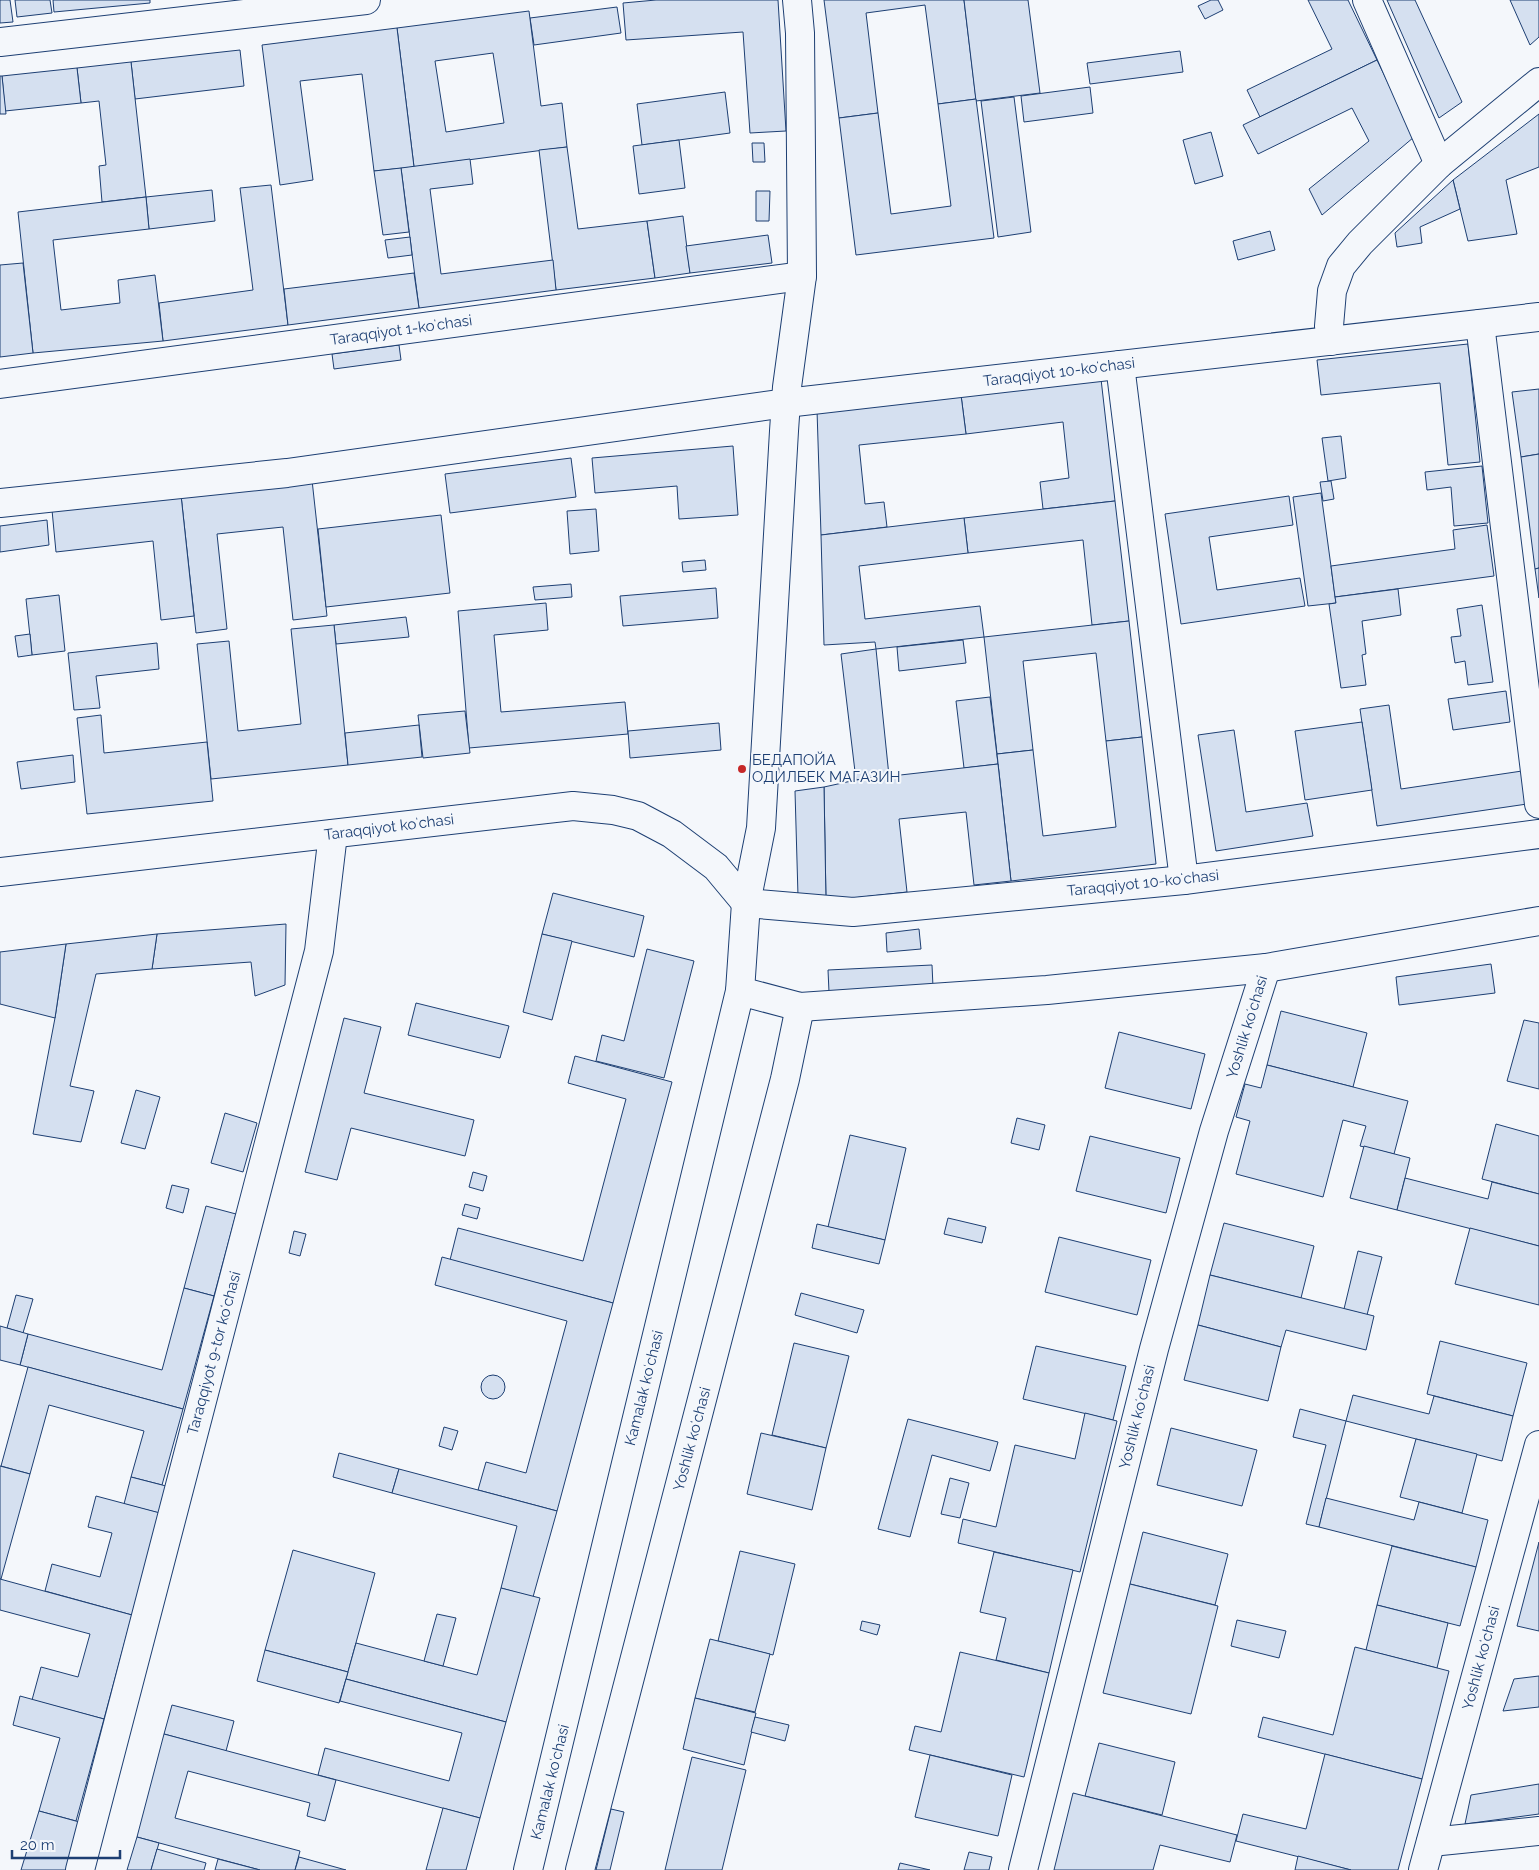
<svg xmlns="http://www.w3.org/2000/svg" width="1539" height="1870" font-family="Raleway,sans-serif">
  <style>
    .building { fill: #d5e0f0; stroke: #1d3f73; fill-rule: evenodd }
    .lines { fill: none; stroke-linecap: round; stroke-linejoin: round }
    .minor-casing { stroke: #1d3f73; stroke-width: 30 }
    .minor { stroke: #f4f7fb; stroke-width: 28 }
    .poi-dot { fill: #c62828; stroke: #f4f7fb; stroke-width: 2 }
    .labels { text-anchor: middle; stroke-width: 4; stroke-linejoin: round; paint-order: stroke }
    .street-label { font-size: 15px; fill: #1d3f73; stroke: #f4f7fb }
    .poi-label { font-size: 15px; fill: #1d3f73; stroke: #f4f7fb; text-anchor: start }
  </style>
  <rect width="100%" height="100%" fill="#f4f7fb"/>
  <g class="building">
    <path d="M0 0H10L13 22 0 23Z"/>
    <path d="M15 0H50L52 13 17 17Z"/>
    <path d="M53 0H150V3L54 12Z"/>
    <path d="M656 0H778L786 131 750 133 743 32 626 40 623 3Z"/>
    <path d="M824 0H964L976 99 938 104 925 5 866 13 878 113 839 118Z"/>
    <path d="M964 0H1028L1040 93 976 101Z"/>
    <path d="M1211 0H1218L1223 10 1205 19 1198 6Z"/>
    <path d="M1308 0H1348L1377 60 1260 117 1247 90 1332 49Z"/>
    <path d="M1387 0H1415L1462 102 1439 118Z"/>
    <path d="M1510 0H1539V37L1530 45Z"/>
    <path d="M617 7 621 33 534 45 530 18Z"/>
    <path d="M529 11 541 106 562 103 567 147 414 167 397 28ZM493 53 504 123 446 132 435 61Z"/>
    <path d="M397 28 414 167 374 171 362 74 300 81 313 180 280 185 262 45Z"/>
    <path d="M240 50 244 86 135 99 131 62Z"/>
    <path d="M1180 51 1183 72 1090 84 1087 63Z"/>
    <path d="M1377 60 1414 137 1322 215 1309 189 1369 141 1352 108 1258 154 1243 125Z"/>
    <path d="M131 62 146 197 102 202 99 166 106 165 99 101 81 103 77 68Z"/>
    <path d="M77 68 81 103 5 111 2 76Z"/>
    <path d="M0 76H2L6 114H0Z"/>
    <path d="M1090 87 1093 113 1024 122 1021 96Z"/>
    <path d="M725 92 730 133 642 145 637 104Z"/>
    <path d="M1014 97 1031 232 998 237 981 101Z"/>
    <path d="M976 99 994 238 856 255 839 118 878 113 891 214 951 206 938 104Z"/>
    <path d="M1539 114V167L1506 180 1517 234 1468 241 1453 180Z"/>
    <path d="M1211 132 1223 176 1195 184 1183 140Z"/>
    <path d="M679 140 685 188 639 194 633 146Z"/>
    <path d="M752 143H764L765 162H753Z"/>
    <path d="M567 147 578 229 647 221 655 278 556 290 539 150Z"/>
    <path d="M470 159 473 184 430 189 441 274 553 260 556 290 419 308 401 168Z"/>
    <path d="M401 168 409 232 383 235 374 171Z"/>
    <path d="M1453 180 1460 209 1420 227 1422 243 1397 247 1395 233Z"/>
    <path d="M271 185 288 325 163 341 159 303 253 290 240 188Z"/>
    <path d="M212 190 215 221 149 229 146 197Z"/>
    <path d="M756 191H770L769 221H756Z"/>
    <path d="M146 197 149 229 53 240 61 310 120 303 118 280 155 275 163 341 33 353 18 212Z"/>
    <path d="M683 216 690 273 655 278 647 221Z"/>
    <path d="M1270 231 1275 250 1238 260 1233 241Z"/>
    <path d="M768 235 772 263 690 273 686 246Z"/>
    <path d="M410 237 412 255 388 258 385 240Z"/>
    <path d="M23 263 33 353 0 357V265Z"/>
    <path d="M414 273 419 308 288 325 284 289Z"/>
    <path d="M1468 344 1480 462 1448 465 1440 383 1321 395 1317 360Z"/>
    <path d="M399 345 401 360 334 369 332 354Z"/>
    <path d="M1101 379 1115 501 1043 509 1040 482 1069 478 1063 422 966 434 961 395Z"/>
    <path d="M1539 389V454L1521 457 1512 392Z"/>
    <path d="M961 395 966 434 859 445 865 504 884 502 887 527 821 535 817 410Z"/>
    <path d="M1341 436 1346 478 1328 481 1322 438Z"/>
    <path d="M733 446 738 515 679 519 677 486 595 493 592 458Z"/>
    <path d="M1539 454V568L1535 569 1521 457Z"/>
    <path d="M571 458 576 497 450 513 445 474Z"/>
    <path d="M1482 466 1488 523 1454 526 1451 487 1427 490 1425 472Z"/>
    <path d="M312 480 327 616 293 620 283 527 217 534 227 629 196 633 181 495Z"/>
    <path d="M1331 481 1334 499 1323 501 1320 482Z"/>
    <path d="M1321 493 1336 603 1308 606 1293 497Z"/>
    <path d="M181 495 194 616 161 620 153 541 56 552 52 510Z"/>
    <path d="M1289 496 1293 525 1209 537 1217 590 1300 578 1305 606 1181 624 1165 514Z"/>
    <path d="M1115 501 1129 621 1092 625 1083 540 968 553 964 518Z"/>
    <path d="M596 509 599 551 570 554 567 511Z"/>
    <path d="M441 515 450 593 326 607 318 529Z"/>
    <path d="M964 518 968 553 859 566 865 619 980 606 984 637 876 649 875 642 824 645 821 535Z"/>
    <path d="M47 520 49 545 0 552V526Z"/>
    <path d="M1487 525 1494 576 1335 597 1331 566 1455 549 1453 530Z"/>
    <path d="M705 560 706 570 683 572 682 562Z"/>
    <path d="M1539 568V598L1535 569Z"/>
    <path d="M571 584 572 597 535 600 533 587Z"/>
    <path d="M716 588 718 618 623 626 620 596Z"/>
    <path d="M1398 589 1401 615 1362 621 1366 654 1362 655 1366 685 1341 688 1329 604 1336 603 1335 597Z"/>
    <path d="M59 595 65 651 32 655 26 599Z"/>
    <path d="M546 603 548 630 494 635 501 712 625 702 628 734 469 748 458 611Z"/>
    <path d="M1482 605 1493 682 1468 685 1465 661 1455 663 1451 637 1461 636 1457 609Z"/>
    <path d="M406 617 409 637 336 644 334 625Z"/>
    <path d="M1129 621 1142 737 1106 741 1096 653 1023 661 1033 750 997 754 984 637Z"/>
    <path d="M334 625 348 765 211 779 197 644 229 641 238 731 301 724 291 629Z"/>
    <path d="M30 634 32 655 18 657 15 636Z"/>
    <path d="M963 640 966 663 899 671 897 647Z"/>
    <path d="M157 643 159 669 96 676 100 708 74 710 68 653Z"/>
    <path d="M876 649 889 776 856 780 841 654Z"/>
    <path d="M1506 691 1510 722 1453 730 1448 699Z"/>
    <path d="M990 697 998 764 964 768 956 701Z"/>
    <path d="M1389 705 1401 789 1522 771 1527 804 1377 826 1360 709Z"/>
    <path d="M465 711 470 753 423 758 418 715Z"/>
    <path d="M101 715 104 753 207 742 213 801 87 814 77 718Z"/>
    <path d="M1362 722 1372 790 1305 800 1295 731Z"/>
    <path d="M719 723 721 750 630 758 628 731Z"/>
    <path d="M419 725 422 757 348 765 345 733Z"/>
    <path d="M1234 730 1246 812 1307 803 1313 836 1216 851 1198 735Z"/>
    <path d="M1142 737 1156 864 1011 881 997 754 1033 750 1043 836 1116 827 1106 741Z"/>
    <path d="M73 755 75 782 21 789 17 762Z"/>
    <path d="M998 764 1011 881 974 885 966 812 899 819 907 892 826 901 824 787 856 780Z"/>
    <path d="M824 787 826 901 798 896 795 791Z"/>
    <path d="M553 893 644 916 634 957 542 934Z"/>
    <path d="M286 924 285 985 255 996 251 962 152 969 157 934Z"/>
    <path d="M919 929 921 949 887 952 886 933Z"/>
    <path d="M157 934 152 969 96 974 70 1086 94 1091 81 1142 33 1134 55 1018 66 944Z"/>
    <path d="M542 934 572 941 552 1020 523 1012Z"/>
    <path d="M66 944 55 1018 0 1004V952Z"/>
    <path d="M647 949 694 961 664 1078 596 1061 602 1035 624 1041Z"/>
    <path d="M1491 964 1495 993 1399 1005 1396 977Z"/>
    <path d="M932 965 933 987 829 992 828 970Z"/>
    <path d="M416 1003 509 1026 500 1058 408 1035Z"/>
    <path d="M1281 1011 1367 1033 1353 1087 1267 1065Z"/>
    <path d="M344 1018 381 1027 364 1093 474 1120 465 1156 351 1128 337 1180 305 1172Z"/>
    <path d="M1524 1020 1539 1023V1089L1507 1081Z"/>
    <path d="M1119 1032 1205 1054 1191 1109 1105 1088Z"/>
    <path d="M575 1056 672 1082 613 1303 450 1260 458 1228 583 1261 626 1099 568 1083Z"/>
    <path d="M1267 1065 1408 1101 1394 1154 1360 1146 1366 1126 1343 1120 1323 1197 1236 1174 1250 1121 1236 1117 1245 1084 1261 1088Z"/>
    <path d="M136 1090 160 1097 145 1149 121 1143Z"/>
    <path d="M225 1113 257 1123 243 1172 211 1163Z"/>
    <path d="M1017 1118 1045 1125 1039 1150 1011 1143Z"/>
    <path d="M1496 1124 1539 1136V1194L1482 1179Z"/>
    <path d="M850 1135 906 1148 885 1240 828 1227Z"/>
    <path d="M1090 1136 1180 1158 1166 1213 1076 1191Z"/>
    <path d="M1364 1146 1410 1158 1397 1210 1350 1198Z"/>
    <path d="M473 1172 487 1176 483 1191 469 1187Z"/>
    <path d="M1405 1178 1488 1199 1492 1182 1539 1194V1246L1397 1210Z"/>
    <path d="M172 1185 189 1189 183 1213 166 1208Z"/>
    <path d="M465 1204 480 1208 477 1219 462 1215Z"/>
    <path d="M206 1206 236 1214 214 1296 184 1288Z"/>
    <path d="M948 1218 986 1227 982 1243 944 1234Z"/>
    <path d="M1224 1223 1314 1246 1301 1298 1210 1275Z"/>
    <path d="M817 1224 885 1240 879 1264 812 1248Z"/>
    <path d="M1470 1228 1539 1246V1305L1455 1284Z"/>
    <path d="M294 1231 306 1234 300 1256 289 1253Z"/>
    <path d="M1059 1237 1151 1260 1137 1315 1045 1292Z"/>
    <path d="M1358 1251 1382 1257 1367 1315 1344 1309Z"/>
    <path d="M442 1257 613 1303 557 1511 478 1490 486 1462 526 1473 567 1321 435 1285Z"/>
    <path d="M1210 1275 1374 1316 1366 1350 1286 1330 1281 1347 1198 1325Z"/>
    <path d="M184 1288 214 1296 183 1409 20 1365 28 1334 162 1370Z"/>
    <path d="M801 1293 864 1310 857 1333 795 1315Z"/>
    <path d="M16 1295 33 1299 23 1333 7 1328Z"/>
    <path d="M1198 1325 1281 1347 1268 1401 1184 1380Z"/>
    <path d="M0 1326 28 1334 20 1365 0 1360Z"/>
    <path d="M1440 1341 1527 1363 1513 1416 1427 1394Z"/>
    <path d="M794 1343 849 1356 826 1448 772 1435Z"/>
    <path d="M1036 1346 1126 1366 1113 1420 1023 1399Z"/>
    <path d="M28 1367 183 1409 162 1485 131 1477 144 1431 49 1405 30 1474 1 1466Z"/>
    <circle cx="493" cy="1387" r="12"/>
    <path d="M1353 1395 1429 1414 1434 1396 1513 1416 1502 1461 1346 1421Z"/>
    <path d="M1300 1409 1346 1421 1319 1527 1306 1524 1326 1445 1293 1437Z"/>
    <path d="M1085 1413 1117 1421 1080 1572 958 1543 963 1519 996 1527 1015 1445 1075 1459Z"/>
    <path d="M908 1419 998 1442 990 1471 932 1455 910 1537 878 1529Z"/>
    <path d="M444 1427 458 1431 452 1450 439 1446Z"/>
    <path d="M1171 1428 1257 1450 1242 1506 1157 1485Z"/>
    <path d="M761 1433 826 1448 812 1510 747 1494Z"/>
    <path d="M1416 1439 1477 1454 1462 1513 1400 1497Z"/>
    <path d="M339 1453 399 1469 392 1493 333 1477Z"/>
    <path d="M0 1466 30 1474 1 1579H0Z"/>
    <path d="M399 1469 557 1511 533 1597 501 1588 517 1526 392 1493Z"/>
    <path d="M131 1477 166 1486 159 1513 124 1504Z"/>
    <path d="M950 1478 969 1483 960 1518 941 1514Z"/>
    <path d="M96 1496 160 1513 132 1615 45 1591 52 1564 100 1577 112 1533 88 1527Z"/>
    <path d="M1326 1498 1414 1520 1419 1502 1488 1520 1476 1567 1319 1527Z"/>
    <path d="M1143 1532 1228 1554 1215 1605 1130 1584Z"/>
    <path d="M1539 1542V1631L1517 1626Z"/>
    <path d="M1392 1546 1476 1567 1460 1626 1377 1605Z"/>
    <path d="M293 1550 375 1573 348 1672 265 1650Z"/>
    <path d="M740 1551 795 1564 773 1655 718 1641Z"/>
    <path d="M994 1552 1073 1570 1049 1673 996 1660 1006 1618 980 1612Z"/>
    <path d="M0 1579 132 1615 104 1719 32 1700 41 1667 78 1677 90 1634 0 1610Z"/>
    <path d="M1130 1584 1218 1606 1191 1714 1103 1693Z"/>
    <path d="M501 1588 540 1598 506 1722 346 1679 356 1643 477 1675Z"/>
    <path d="M1377 1605 1448 1623 1437 1668 1366 1650Z"/>
    <path d="M437 1614 456 1618 443 1666 424 1661Z"/>
    <path d="M1237 1620 1286 1631 1279 1658 1231 1646Z"/>
    <path d="M862 1621 880 1625 877 1635 860 1630Z"/>
    <path d="M710 1639 770 1654 755 1712 695 1698Z"/>
    <path d="M1355 1647 1449 1671 1422 1779 1258 1737 1263 1717 1333 1735Z"/>
    <path d="M265 1650 348 1672 339 1703 257 1681Z"/>
    <path d="M960 1652 1049 1673 1024 1777 909 1750 915 1726 941 1732Z"/>
    <path d="M1539 1676V1707L1503 1711 1514 1679Z"/>
    <path d="M346 1679 506 1722 480 1818 318 1775 325 1748 449 1781 462 1733 340 1701Z"/>
    <path d="M20 1696 104 1719 76 1821 39 1811 60 1738 13 1725Z"/>
    <path d="M695 1698 756 1713 744 1765 683 1749Z"/>
    <path d="M172 1705 234 1721 226 1751 164 1734Z"/>
    <path d="M755 1717 789 1725 785 1741 751 1732Z"/>
    <path d="M164 1734 336 1780 325 1821 307 1816 310 1803 188 1771 175 1818 300 1851 295 1870H260L137 1837Z"/>
    <path d="M1099 1743 1175 1762 1162 1815 1085 1796Z"/>
    <path d="M1325 1754 1422 1779 1398 1870H1351L1236 1841 1243 1814 1306 1829Z"/>
    <path d="M930 1755 1012 1775 998 1836 915 1817Z"/>
    <path d="M692 1757 746 1770 722 1870H665Z"/>
    <path d="M1539 1784V1814L1465 1824 1471 1795Z"/>
    <path d="M1073 1793 1237 1835 1230 1862 1160 1845 1153 1870H1054Z"/>
    <path d="M443 1808 480 1818 466 1870H426Z"/>
    <path d="M611 1809 624 1812 610 1870H596Z"/>
    <path d="M39 1811 83 1823 70 1870H21Z"/>
    <path d="M137 1837 159 1843 151 1870H127Z"/>
    <path d="M157 1849 206 1863 204 1870H151Z"/>
    <path d="M969 1852 992 1857 989 1870H964Z"/>
    <path d="M1298 1856 1351 1870H1295Z"/>
    <path d="M299 1857 346 1870H295Z"/>
    <path d="M218 1859 260 1870H215Z"/>
    <path d="M900 1863 930 1870H898Z"/>
  </g>
  <g class="lines">
    <defs>
      <g id="minor">
        <path d="M1367 0 1439 164"/>
        <path d="M0 42 366 0"/>
        <path d="M1480 324 1539 804"/>
        <path d="M1331 341 1329 326 1332 291 1341 266 1360 243 1439 164 1539 82"/>
        <path d="M1120 365 1184 880"/>
        <path d="M0 384 802 276"/>
        <path d="M0 503 287 473 786 403 1539 317"/>
        <path d="M0 872 573 806 613 810 638 816 672 834 716 867 746 903"/>
        <path d="M746 903 853 912 1184 880 1539 834"/>
        <path d="M740 991 800 1007 1047 990 1266 968 1539 921"/>
        <path d="M1431 1842 1539 1831"/>
        <path d="M80 1870 319 951 333 834"/>
        <path d="M528 1870 740 991 746 903 761 828 784 431 787 387 802 276 800 33 797 0"/>
        <path d="M580 1870 785 1079 800 1007"/>
        <path d="M1023 1870 1154 1349 1214 1131 1266 968"/>
        <path d="M1423 1870 1539 1445"/>
      </g>
    </defs>
    <use href="#minor" class="minor-casing"/>
    <use href="#minor" class="minor"/>
  </g>
  <circle class="poi-dot" cx="742" cy="769" r="5"/>
  <g class="labels">
    <g class="street-label">
      <text transform="translate(401 330) rotate(-8)" y="5">Taraqqiyot 1-koʻchasi</text>
      <text transform="translate(1059 372) rotate(-7)" y="5">Taraqqiyot 10-koʻchasi</text>
      <text transform="translate(389 827) rotate(-7)" y="5">Taraqqiyot koʻchasi</text>
      <text transform="translate(1143 883) rotate(-6)" y="5">Taraqqiyot 10-koʻchasi</text>
      <text transform="translate(1247 1027) rotate(-73)" y="5">Yoshlik koʻchasi</text>
      <text transform="translate(214 1353) rotate(-75)" y="5">Taraqqiyot 9-tor koʻchasi</text>
      <text transform="translate(644 1388) rotate(-76)" y="5">Kamalak koʻchasi</text>
      <text transform="translate(1137 1417) rotate(-76)" y="5">Yoshlik koʻchasi</text>
      <text transform="translate(692 1439) rotate(-75)" y="5">Yoshlik koʻchasi</text>
      <text transform="translate(1481 1658) rotate(-75)" y="5">Yoshlik koʻchasi</text>
      <text transform="translate(550 1782) rotate(-76)" y="5">Kamalak koʻchasi</text>
    </g>
    <g class="poi-label">
      <text x="752" y="765">БЕДАПОЙА<tspan x="752" dy="17">ОДИЛБЕК МАГАЗИН</tspan></text>
    </g>
  </g>
  <path d="M12 1850v8h108v-8" fill="none" stroke="#1d3f73" stroke-width="2.5"/>
  <text x="20" y="1850" font-size="15" fill="#1d3f73" stroke="#f4f7fb" stroke-width="4" paint-order="stroke">20 m</text>
</svg>
